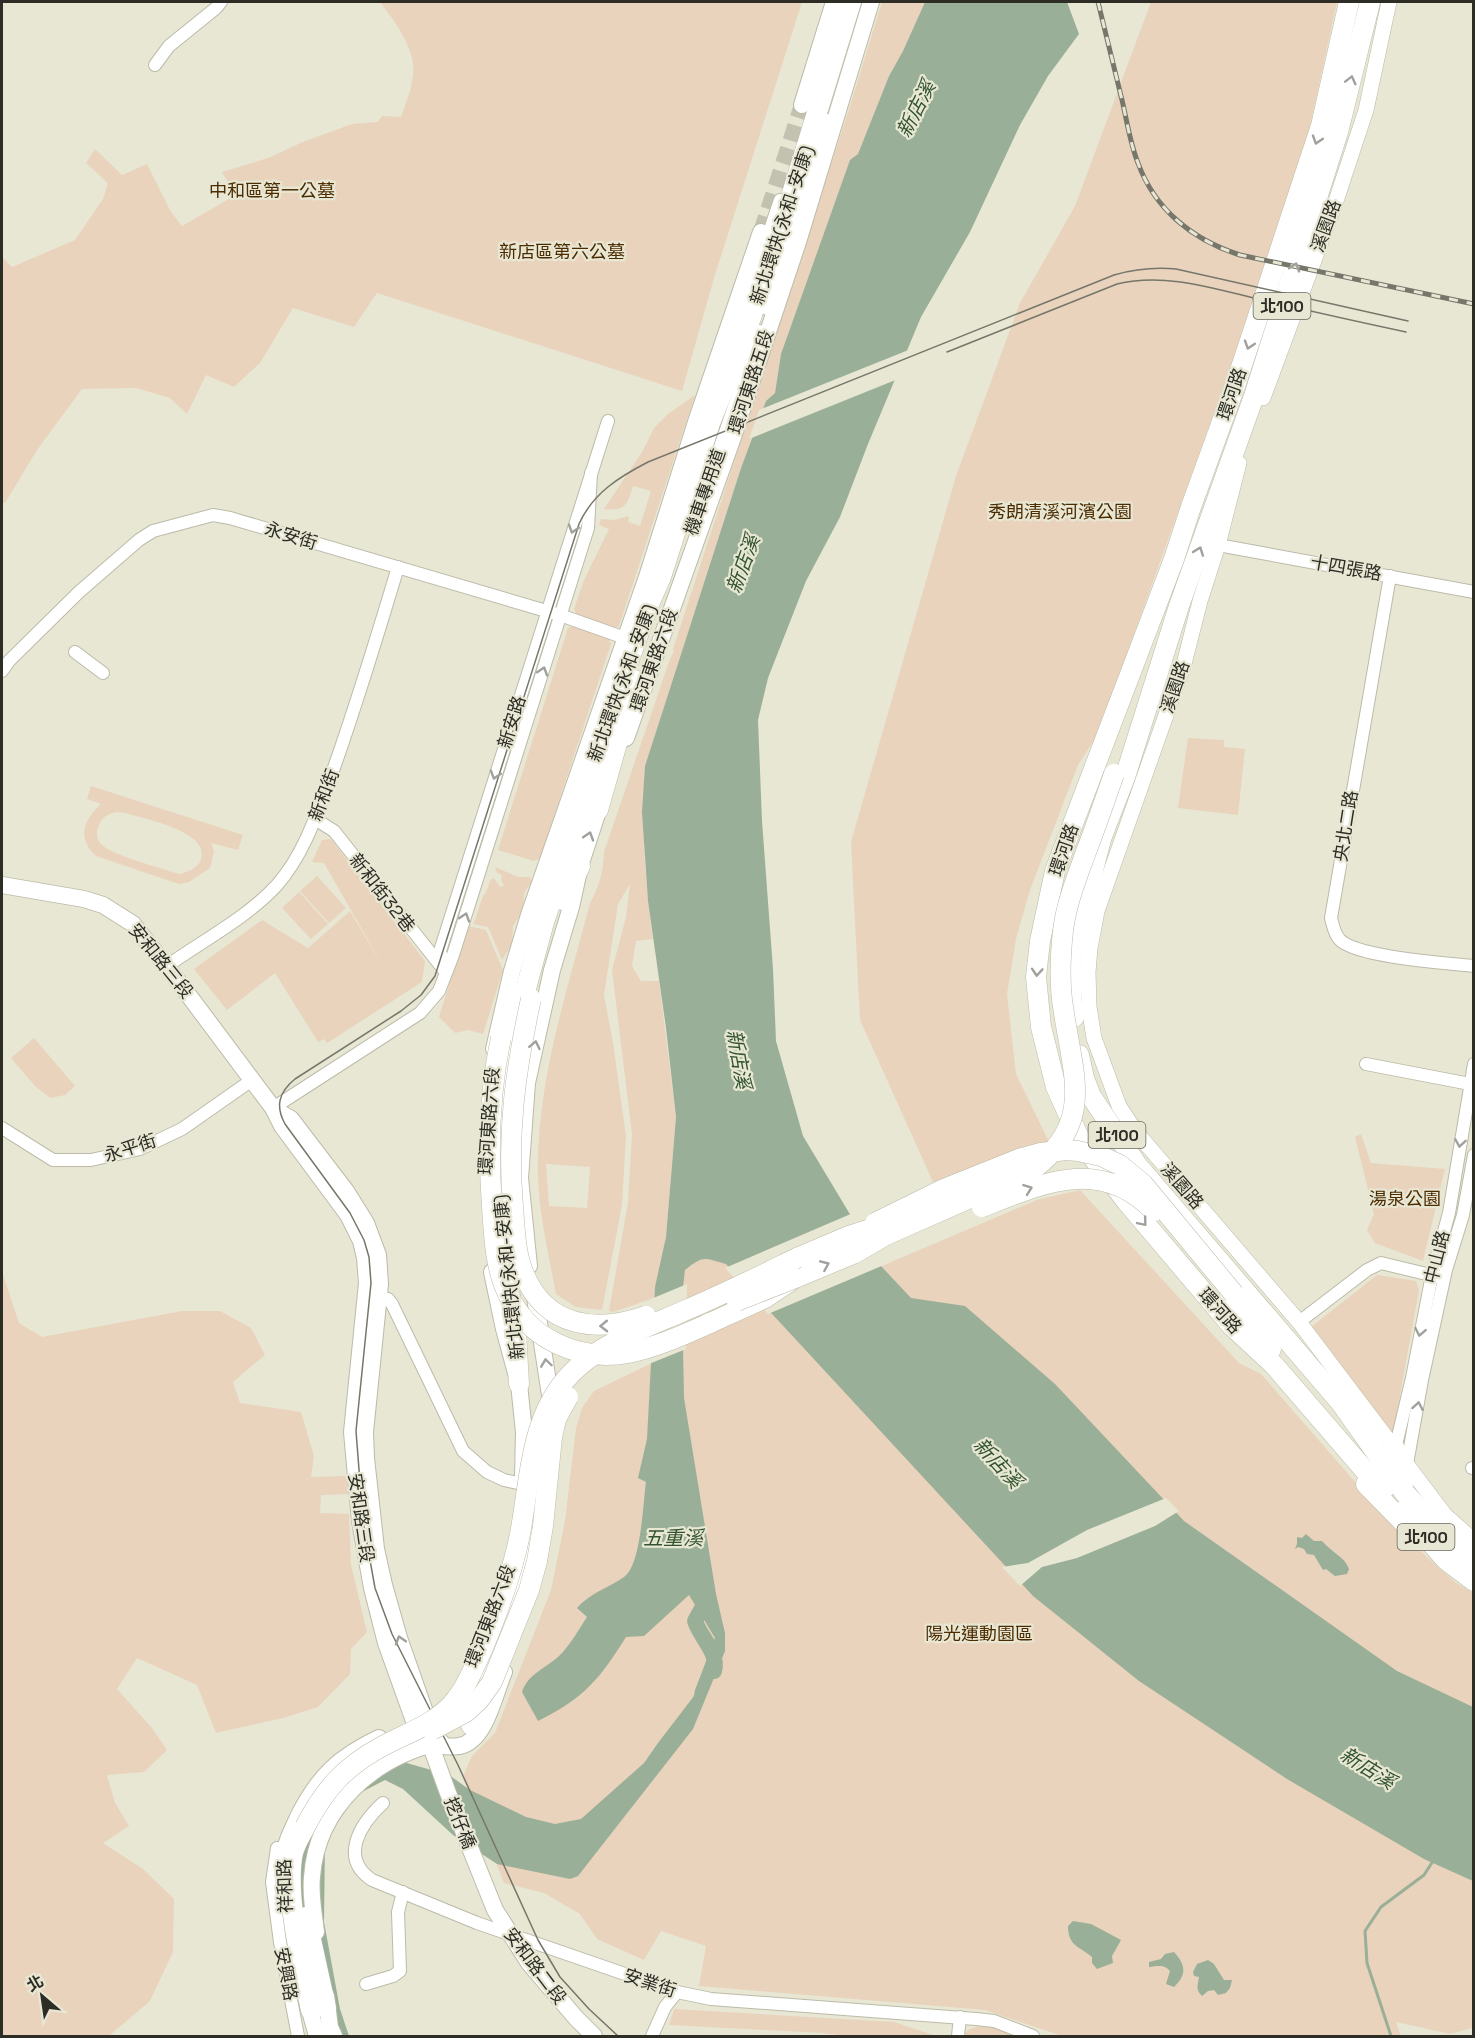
<svg xmlns="http://www.w3.org/2000/svg" width="1475" height="2038" font-family="'Space Grotesk','Noto Sans TC',sans-serif">
  <style>
    .green { fill: #e9d3bc; fill-rule: evenodd }
    .water { fill: #99af97 }
    .pier { fill: #e8e7d4 }
    .lines { fill: none; stroke-linecap: round; stroke-linejoin: round }
    .stream { stroke: #99af97; stroke-width: 3 }
    .river { stroke: #99af97; stroke-width: 16 }
    .secondary-tunnel { stroke: #c3c2b1; stroke-width: 16; stroke-dasharray: 16 8; stroke-linecap: butt }
    .minor-casing { stroke: #bcbba9; stroke-width: 14 }
    .tertiary-casing { stroke: #bcbba9; stroke-width: 16 }
    .secondary-casing { stroke: #bcbba9; stroke-width: 18 }
    .trunk-casing { stroke: #bcbba9; stroke-width: 21 }
    .minor { stroke: #fff; stroke-width: 12 }
    .tertiary { stroke: #fff; stroke-width: 15 }
    .secondary { stroke: #fff; stroke-width: 16 }
    .trunk { stroke: #fff; stroke-width: 20 }
    .tram { stroke: #76766a; stroke-width: 1.5 }
    .rail-casing { stroke: #76766a; stroke-width: 5 }
    .rail { stroke: #e8e7d4; stroke-width: 3; stroke-dasharray: 9; stroke-linecap: butt }
    .trunk-bridge-casing { stroke: #bcbba9; stroke-width: 21; stroke-linecap: butt }
    .trunk-bridge { stroke: #fff; stroke-width: 20 }
    .oneway { stroke: #a0a09d }
    .labels { text-anchor: middle; stroke-width: 4.5; stroke-linejoin: round; paint-order: stroke }
    .shield { fill: #e8e7d4; stroke: #65655a; stroke-width: 1.5 }
    .shield-label { font-size: 16px; font-weight: bold; fill: #2d2d26 }
    .park-label { font-size: 18px; fill: #4c2c00; stroke: #e8e7d4 }
    .street-label { font-size: 18px; fill: #2d2d26; stroke: #e8e7d4 }
    .water-label { font-size: 20px; font-style: italic; fill: #32542f; stroke: #e8e7d4 }
  </style>
  <rect width="100%" height="100%" fill="#e8e7d4"/>
  <g class="green">
    <path d="M380 2H802L714 278 682 391 377 293 354 327 293 308 260 363 234 387 206 375 187 414 170 398 136 388 82 389 37 450 5 503H2V257L12 267 75 240 103 199 108 183 86 163 95 149 122 175 147 164 171 212 182 226 236 195 222 172 268 158 303 142 352 124 378 122 382 116 401 117C407 100 417 77 412 58 407 37 392 18 380 2Z"/>
    <path d="M882 2H925L903 51 889 76 858 155 850 161 781 354 775 393 766 401 741 468 645 766C641 825 645 881 653 939L636 941 632 966 641 981H659L676 1117 666 1237 654 1298 613 1312 609 1311 628 1202 632 1134 612 970 626 917 630 884 618 904 604 995 613 1043 626 1136 622 1205 602 1310 576 1307 556 1294C549 1255 539 1216 538 1176 536 1083 567 992 590 903 600 885 603 872 604 852L670 659 674 651 673 649 851 103ZM546 1164 590 1167 587 1208 549 1206Z"/>
    <path d="M1151 2H1337L1299 177 1098 734 1078 765 1030 890 1016 939 1007 994 1016 1074 1051 1146 933 1182 860 1020 851 842 956 476 1020 303 1075 206Z"/>
    <path d="M695 395 619 626 612 629 577 615 574 609 584 580 609 529 599 525 601 519 614 520 629 516 628 522 640 526 651 491 633 486C627 505 626 511 604 509L642 452 654 428 668 414Z"/>
    <path d="M575 625 608 637 611 644 540 858 534 861 498 850 568 628Z"/>
    <path d="M1188 738 1224 740V747L1245 749 1238 815 1178 808Z"/>
    <path d="M91 786 243 835 238 850 211 843 214 851 210 868 189 882 179 884 96 856C76 837 84 820 101 804L87 799ZM117 812 125 813C144 819 211 831 201 860 197 869 188 872 179 874 164 869 107 854 100 843 96 837 96 831 99 825 101 817 110 813 117 812Z"/>
    <path d="M331 839 425 961 422 982 327 1043 324 1039 318 1042 275 973 227 1010 194 969 262 920 308 948 350 911 388 975 324 863 312 862 322 840Z"/>
    <path d="M495 867 518 877H530L532 881 524 893 523 911 513 926 512 944 502 960 488 927 473 924C478 916 478 908 482 899 485 892 489 888 490 880L494 878 500 887 504 886 501 880 502 875 497 873Z"/>
    <path d="M317 876 346 908 329 923 300 891Z"/>
    <path d="M299 892 328 924 311 939 282 908Z"/>
    <path d="M468 926 486 930 503 970 483 1034 468 1030 455 1033 439 1017Z"/>
    <path d="M34 1038 75 1086 65 1095 50 1098 36 1087 11 1058Z"/>
    <path d="M1361 1134 1371 1163 1445 1169 1423 1261 1375 1243 1367 1230 1374 1214 1355 1137Z"/>
    <path d="M1080 1190 1239 1363 1261 1374 1397 1530 1455 1582 1473 1593 1472 2028 1450 2034 1396 2022 1401 2036H1062L985 2010 699 1986 706 1946 661 1931 644 1960 597 1939 580 1914 544 1893 504 1883 463 1776 472 1756 495 1733 551 1590 565 1521 576 1428 582 1408 594 1391 652 1363 682 1297 685 1270 699 1259 706 1258 726 1263 771 1313 1037 1200Z"/>
    <path d="M2 1271 19 1323 42 1337 182 1311H220L251 1328 265 1355 233 1382 240 1403 301 1412 314 1456 311 1477 347 1476 348 1494 321 1495 320 1513 349 1514 351 1565 367 1632 351 1649 350 1674 318 1707 283 1718 216 1733 197 1685 137 1658 117 1689 152 1728 167 1750 144 1772 107 1775 115 1803 129 1826 103 1843 143 1869 174 1899 173 1952 150 2001 109 2036H2Z"/>
    <path d="M1377 1275 1416 1281 1419 1290 1393 1434 1311 1327Z"/>
    <path d="M674 2009 894 2022 936 2036H848L823 2033 669 2025Z"/>
    <path d="M979 2026H989L1016 2036H961L970 2029Z"/>
  </g>
  <g class="water">
    <path d="M925 2H1067L1079 34 1048 76 1020 125 970 232 921 317 868 444 840 517 806 581 768 678 758 720 762 821 773 969 776 1041 803 1136 881 1266 911 1298 965 1306 1055 1384 1184 1521 1397 1671 1473 1707V1881L1424 1859 1287 1779 1139 1681 1033 1596 726 1264C704 1258 704 1255 685 1270L682 1297 684 1398 716 1594 725 1633V1651L693 1729 578 1876 570 1879 497 1864 453 1835 403 1789 385 1780 356 1795 325 1841 324 1922 340 2009 349 2036H325L289 1890 294 1823 375 1754 449 1775 470 1790 526 1817 555 1824 581 1819 644 1763 658 1743 694 1696 695 1690 715 1638 689 1595 644 1636 626 1637C599 1680 584 1698 538 1721L522 1692C528 1673 549 1667 562 1653 572 1642 579 1629 587 1617L577 1608C590 1593 608 1588 624 1577 641 1566 643 1503 646 1482L638 1478 647 1439 655 1287 666 1237 676 1117 666 1028 648 901 642 812 645 766 741 468 766 401 775 393 781 354 850 160 858 154 889 76 903 51Z"/>
    <path d="M1306 1534 1314 1541H1322C1331 1552 1345 1557 1349 1569L1347 1574 1335 1576 1326 1569 1323 1570 1314 1555 1307 1554 1304 1549 1298 1547 1295 1549 1297 1544V1537L1302 1538Z"/>
    <path d="M1073 1921 1091 1924 1121 1940 1112 1956 1113 1963 1097 1969 1092 1963V1957C1079 1946 1068 1946 1068 1926Z"/>
    <path d="M1174 1952C1186 1965 1187 1975 1174 1987L1166 1984 1170 1971C1164 1964 1158 1966 1149 1967V1962L1161 1959 1165 1954Z"/>
    <path d="M1208 1960 1214 1964 1224 1980H1232L1230 1988 1226 1993 1218 1995 1214 1990 1208 1991 1202 1996C1195 1989 1198 1985 1199 1977L1194 1976 1193 1972 1197 1964Z"/>
  </g>
  <g class="pier">
    <path d="M911 349 898 379 749 439 759 410Z"/>
    <path d="M853 1213 884 1265 768 1314 725 1268Z"/>
    <path d="M687 1284 686 1349 649 1364 651 1299Z"/>
    <path d="M1166 1498 1179 1511 1155 1526 1077 1558 1042 1567 1020 1586 1002 1567 1028 1563 1087 1530Z"/>
  </g>
  <g class="lines">
    <path class="stream" d="M1391 2036 1367 1963 1365 1931 1381 1907 1424 1875 1433 1861"/>
    <path class="river" d="M704 1592 706 1601 695 1621C701 1639 719 1652 714 1671"/>
    <path class="secondary-tunnel" d="M761 232 802 105"/>
    <defs>
      <g id="minor">
        <path d="M155 65 169 46 216 8 221 2"/>
        <path d="M767 309 827 120"/>
        <path d="M730 348 780 200"/>
        <path d="M699 508 760 331"/>
        <path d="M1218 545 1474 592"/>
        <path d="M1390 576 1331 918C1333 925 1334 934 1340 940 1357 957 1446 963 1474 966"/>
        <path d="M75 652 103 673"/>
        <path d="M2 671 9 661 79 592 139 540 153 531 213 515 230 518 560 615 625 638"/>
        <path d="M315 819 334 831 444 970"/>
        <path d="M167 966C202 941 248 917 277 885 304 854 317 814 331 776 356 707 377 637 398 567"/>
        <path d="M446 972 440 951 608 421"/>
        <path d="M1366 1064 1470 1084"/>
        <path d="M273 1108 420 1013 439 991 453 955 588 528 591 473"/>
        <path d="M2 1128 53 1160H91L140 1149 182 1129 252 1080"/>
        <path d="M373 1295 388 1299 392 1304 463 1451 487 1472 504 1480 522 1484"/>
        <path d="M1299 1322 1367 1270 1381 1263 1439 1277"/>
        <path d="M1395 1449 1412 1378 1432 1275 1449 1213 1474 1064"/>
        <path d="M1407 1464 1422 1380 1446 1270 1463 1215 1474 1155"/>
        <path d="M1472 1468H1474"/>
        <path d="M383 1803C360 1824 339 1858 372 1880L477 1923 677 1992 711 1999 976 2019 994 2021 1033 2036"/>
        <path d="M277 1848 272 1882 280 1942 298 2036"/>
        <path d="M366 1984 393 1976 400 1971 398 1912 403 1892"/>
        <path d="M652 2036 665 2007 677 1992"/>
        <path d="M958 2036 960 2017"/>
      </g>
      <g id="tertiary">
        <path d="M1263 398 1335 204 1366 110 1389 2"/>
        <path d="M1239 463 1218 545 1200 601 1184 664 1097 911 1090 948 1088 972 1089 1007 1094 1038 1119 1106 1136 1132 1299 1322 1445 1515 1474 1541"/>
      </g>
      <g id="secondary">
        <path d="M802 105 834 2"/>
        <path d="M626 738 732 440 798 242 871 2"/>
        <path d="M2 885 84 899 103 905 133 924 178 981 273 1108 282 1126 348 1215 361 1241 365 1258 367 1283 352 1432 360 1521 372 1588 386 1643 414 1721 425 1730"/>
        <path d="M494 1049 512 971 529 915 647 577 697 419 761 232"/>
        <path d="M274 1109 291 1119 346 1191 366 1223 378 1255 380 1284 365 1432 366 1458 376 1549 384 1585 399 1638 426 1715 425 1730 448 1793 495 1910 529 1963 576 2018 594 2036"/>
        <path d="M529 1266 520 1178 527 1083 552 970 571 907 580 866 602 799"/>
        <path d="M492 1272 504 1329 519 1384 524 1432 523 1477"/>
        <path d="M534 1291 552 1408"/>
        <path d="M430 1744C439 1745 450 1748 459 1746 486 1742 495 1692 504 1672"/>
        <path d="M283 1864C284 1845 291 1832 299 1815 319 1776 339 1757 379 1738"/>
        <path d="M316 1932C314 1914 310 1894 312 1877 317 1806 374 1757 441 1742"/>
        <path d="M326 1996 330 2027 334 2036"/>
        <path d="M307 2000 317 2036"/>
      </g>
      <g id="trunk">
        <path d="M1349 2 1321 126 1235 386 1191 507 1174 559 1055 871 1040 941 1036 977 1041 1027 1056 1087 1081 1142 1127 1202 1232 1326 1274 1365 1380 1488H1385"/>
        <path d="M598 810 635 680"/>
        <path d="M563 900 580 866"/>
        <path d="M1074 1017 1071 998 1072 953 1101 839 1125 777 1179 606 1254 396 1338 132 1370 2"/>
        <path d="M1079 1055 1084 1078 1091 1096 1137 1165 1341 1403 1404 1492 1440 1532 1474 1560"/>
        <path d="M500 1197V1148L504 1090 521 1007 544 922 580 816 593 761 649 604 661 577 710 423 745 335 779 236 851 2"/>
        <path d="M797 1258 849 1236"/>
        <path d="M510 1295 516 1332 519 1384"/>
        <path d="M1229 1298 1271 1349"/>
        <path d="M710 1323 765 1298 795 1278 855 1253"/>
        <path d="M1395 1449 1403 1484"/>
        <path d="M1366 1484 1408 1527"/>
        <path d="M1403 1511 1446 1560 1474 1581"/>
        <path d="M479 1692 520 1583 529 1531"/>
        <path d="M471 1725 484 1694"/>
        <path d="M305 1827C300 1837 293 1847 292 1858 286 1902 302 1966 311 2010"/>
        <path d="M306 1917 326 2008"/>
      </g>
    </defs>
    <use href="#minor" class="minor-casing"/>
    <use href="#tertiary" class="tertiary-casing"/>
    <use href="#secondary" class="secondary-casing"/>
    <use href="#trunk" class="trunk-casing"/>
    <use href="#minor" class="minor"/>
    <use href="#tertiary" class="tertiary"/>
    <use href="#secondary" class="secondary"/>
    <use href="#trunk" class="trunk"/>
    <g class="tram">
      <path d="M947 352 1117 284C1165 272 1215 289 1262 300 1310 311 1358 322 1406 332"/>
      <path d="M618 2036 589 2009 560 1977 538 1940 458 1765 392 1634 375 1588 363 1521 356 1431 371 1283 369 1257 364 1240 350 1213 285 1124C275 1106 279 1092 295 1079L401 1011 421 995 435 976 579 524C593 493 619 477 648 462L1114 275C1135 269 1154 267 1176 269L1408 321"/>
    </g>
    <defs>
      <path id="rail" d="M1098 2C1106 34 1114 67 1122 100 1127 121 1130 143 1138 163 1155 210 1193 240 1240 255L1474 304"/>
    </defs>
    <use href="#rail" class="rail-casing"/>
    <use href="#rail" class="rail"/>
    <defs>
      <g id="trunk-bridge">
        <path d="M531 999C515 1072 507 1132 513 1207 515 1229 515 1253 524 1274 546 1328 597 1333 646 1316"/>
        <path d="M501 1038C489 1093 488 1151 492 1207 494 1235 495 1266 507 1292 527 1339 579 1362 628 1353 657 1347 683 1335 710 1323"/>
        <path d="M982 1207C1043 1183 1100 1156 1154 1211"/>
        <path d="M875 1223 944 1189 1019 1159 1041 1153 1066 1150 1078 1151 1101 1156 1120 1165 1143 1184 1234 1294"/>
        <path d="M849 1236 892 1222"/>
        <path d="M855 1253 886 1235 1031 1171C1094 1124 1074 1079 1064 1013 1059 986 1060 958 1063 931 1066 904 1077 877 1086 852 1096 826 1105 800 1114 774"/>
        <path d="M737 1301 795 1278"/>
        <path d="M432 1730 466 1712 479 1700 492 1682 529 1590 537 1561 543 1526 552 1437 556 1419 568 1397"/>
        <path d="M305 1827C324 1790 344 1767 381 1747 407 1733 439 1723 457 1698 468 1684 474 1667 482 1650 498 1612 512 1575 520 1534 531 1476 530 1409 578 1367 608 1340 650 1326 686 1310 724 1294 760 1276 797 1258"/>
      </g>
    </defs>
    <use href="#trunk-bridge" class="trunk-bridge-casing"/>
    <use href="#trunk-bridge" class="trunk-bridge"/>
  </g>
  <defs><path id="oneway-chevron" d="M-2-3.5L2.5 0L-2 3.5" fill="none" stroke-width="1.6" stroke-linecap="round" stroke-linejoin="round" transform="scale(1.5)"/></defs>
  <g class="oneway">
    <use href="#oneway-chevron" transform="translate(1351 80) rotate(-76)"/>
    <use href="#oneway-chevron" transform="translate(1317 140) rotate(108)"/>
    <use href="#oneway-chevron" transform="translate(1295 267) rotate(-72)"/>
    <use href="#oneway-chevron" transform="translate(1249 345) rotate(108)"/>
    <use href="#oneway-chevron" transform="translate(573 529) rotate(108)"/>
    <use href="#oneway-chevron" transform="translate(1199 551) rotate(-70)"/>
    <use href="#oneway-chevron" transform="translate(543 671) rotate(-72)"/>
    <use href="#oneway-chevron" transform="translate(495 775) rotate(107)"/>
    <use href="#oneway-chevron" transform="translate(589 836) rotate(-72)"/>
    <use href="#oneway-chevron" transform="translate(465 917) rotate(-72)"/>
    <use href="#oneway-chevron" transform="translate(1037 972) rotate(94)"/>
    <use href="#oneway-chevron" transform="translate(535 1045) rotate(-78)"/>
    <use href="#oneway-chevron" transform="translate(1460 1143) rotate(99)"/>
    <use href="#oneway-chevron" transform="translate(1028 1189) rotate(-20)"/>
    <use href="#oneway-chevron" transform="translate(1143 1222) rotate(50)"/>
    <use href="#oneway-chevron" transform="translate(825 1265) rotate(-23)"/>
    <use href="#oneway-chevron" transform="translate(604 1326) rotate(179)"/>
    <use href="#oneway-chevron" transform="translate(1420 1332) rotate(101)"/>
    <use href="#oneway-chevron" transform="translate(546 1363) rotate(-98)"/>
    <use href="#oneway-chevron" transform="translate(1418 1406) rotate(-80)"/>
    <use href="#oneway-chevron" transform="translate(400 1640) rotate(-108)"/>
  </g>
  <g class="labels">
    <g class="shield">
      <rect x="1253.5" y="293" width="57" height="26" rx="4.5"/>
      <rect x="1088.5" y="1122" width="57" height="26" rx="4.5"/>
      <rect x="1397.5" y="1524" width="57" height="26" rx="4.5"/>
    </g>
    <g class="shield-label">
      <text x="1282" y="312">北100</text>
      <text x="1117" y="1141">北100</text>
      <text x="1426" y="1543">北100</text>
    </g>
    <g class="park-label">
      <text x="272" y="197">中和區第一公墓</text>
      <text x="562" y="258">新店區第六公墓</text>
      <text x="1060" y="518">秀朗清溪河濱公園</text>
      <text x="1405" y="1205">湯泉公園</text>
      <text x="979" y="1640">陽光運動園區</text>
    </g>
    <g class="street-label">
      <text transform="translate(782 225) rotate(-72)" y="6">新北環快(永和-安康)</text>
      <text transform="translate(1326 226) rotate(-70)" y="6">溪園路</text>
      <text transform="translate(751 382) rotate(-72)" y="6">環河東路五段</text>
      <text transform="translate(1232 394) rotate(-71)" y="6">環河路</text>
      <text transform="translate(705 492) rotate(-71)" y="6">機車專用道</text>
      <text transform="translate(291 536) rotate(17)" y="6">永安街</text>
      <text transform="translate(1346 568) rotate(10)" y="6">十四張路</text>
      <text transform="translate(654 660) rotate(-71)" y="6">環河東路六段</text>
      <text transform="translate(622 683) rotate(-70)" y="6">新北環快(永和-安康)</text>
      <text transform="translate(1175 687) rotate(-71)" y="6">溪園路</text>
      <text transform="translate(512 722) rotate(-73)" y="6">新安路</text>
      <text transform="translate(324 795) rotate(-69)" y="6">新和街</text>
      <text transform="translate(1346 826) rotate(-81)" y="6">央北二路</text>
      <text transform="translate(1064 850) rotate(-71)" y="6">環河路</text>
      <text transform="translate(382 893) rotate(52)" y="6">新和街32巷</text>
      <text transform="translate(161 961) rotate(51)" y="6">安和路三段</text>
      <text transform="translate(489 1121) rotate(-86)" y="6">環河東路六段</text>
      <text transform="translate(130 1148) rotate(-18)" y="6">永平街</text>
      <text transform="translate(1182 1186) rotate(49)" y="6">溪園路</text>
      <text transform="translate(1437 1257) rotate(-76)" y="6">中山路</text>
      <text transform="translate(509 1277) rotate(-96)" y="6">新北環快(永和-安康)</text>
      <text transform="translate(1220 1311) rotate(48)" y="6">環河路</text>
      <text transform="translate(361 1518) rotate(82)" y="6">安和路三段</text>
      <text transform="translate(490 1616) rotate(-69)" y="6">環河東路六段</text>
      <text transform="translate(460 1823) rotate(68)" y="6">挖仔橋</text>
      <text transform="translate(285 1886) rotate(-92)" y="6">祥和路</text>
      <text transform="translate(535 1966) rotate(53)" y="6">安和路二段</text>
      <text transform="translate(286 1974) rotate(79)" y="6">安興路</text>
      <text transform="translate(650 1983) rotate(18)" y="6">安業街</text>
    </g>
    <g class="water-label">
      <text transform="translate(916 109) rotate(-63)" y="7">新店溪</text>
      <text transform="translate(743 564) rotate(-70)" y="7">新店溪</text>
      <text transform="translate(739 1059) rotate(80)" y="7">新店溪</text>
      <text transform="translate(998 1463) rotate(47)" y="7">新店溪</text>
      <text x="673" y="1545">五重溪</text>
      <text transform="translate(1368 1768) rotate(32)" y="7">新店溪</text>
    </g>
  </g>
  <rect width="1475" height="2038" fill="none" stroke="#2d2d26" stroke-width="6"/>
  <g transform="translate(42 1996) rotate(331)" stroke="#e8e7d4" stroke-width="4.5" paint-order="stroke">
  <path d="M0-4.5L10 22L0 15L-10 22Z" fill="#2d2d26"/>
  <text y="-9" font-size="16" font-weight="bold" text-anchor="middle" fill="#2d2d26">北</text>
  </g>
</svg>
